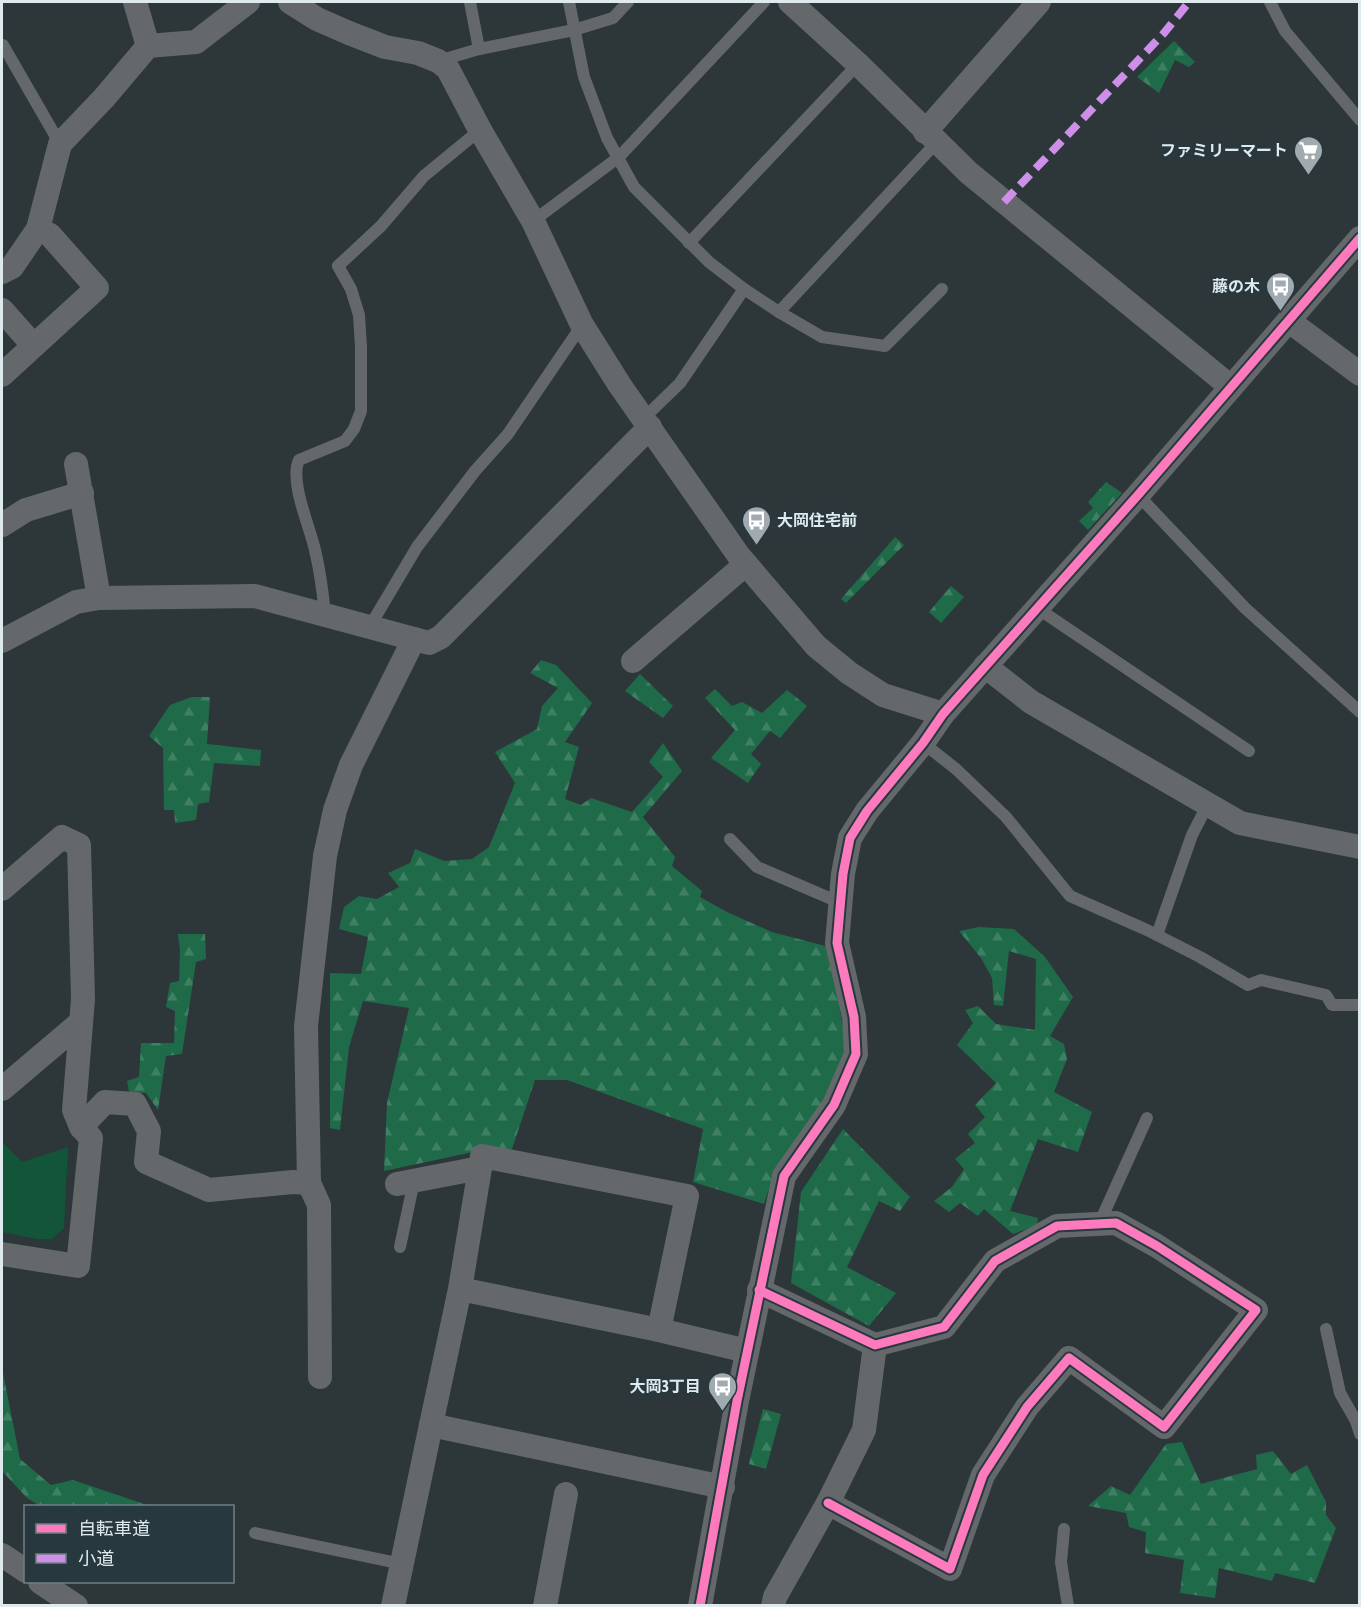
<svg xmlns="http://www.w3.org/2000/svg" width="1361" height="1607" font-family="'Asap Condensed','Noto Sans JP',sans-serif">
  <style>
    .forest { fill: url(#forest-firs) }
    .park { fill: #135538 }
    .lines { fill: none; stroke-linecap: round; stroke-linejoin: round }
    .service { stroke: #64686b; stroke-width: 12 }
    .minor { stroke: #64686b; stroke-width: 24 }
    .quiet { stroke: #ce8fe9; stroke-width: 8; stroke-dasharray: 15 8; stroke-linecap: butt }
    .cycleway-casing { stroke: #27383f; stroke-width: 13 }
    .cycleway { stroke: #fd7abc; stroke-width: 9 }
    .labels { text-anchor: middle; stroke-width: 4.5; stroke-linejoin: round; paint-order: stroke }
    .poi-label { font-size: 16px; font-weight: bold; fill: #dfeaee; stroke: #27383f; text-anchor: end }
  </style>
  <defs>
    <pattern id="forest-firs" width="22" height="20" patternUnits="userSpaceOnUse" patternTransform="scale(1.5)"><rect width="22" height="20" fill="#1f6b49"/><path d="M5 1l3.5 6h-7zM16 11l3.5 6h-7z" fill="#3f8064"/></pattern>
  </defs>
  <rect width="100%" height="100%" fill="#2d3639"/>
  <g class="forest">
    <path d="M1174 41 1195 62 1189 67 1175 60 1159 93 1137 77Z"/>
    <path d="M1106 482 1122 493 1088 530 1079 521 1093 508 1088 502Z"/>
    <path d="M895 537 904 545 846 603 841 599Z"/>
    <path d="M951 586 964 597 941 623 929 612Z"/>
    <path d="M541 660 556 665 592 703 565 742 579 747 565 799 581 805 591 798 632 812 663 777 649 762 663 743 682 771 643 817 675 857 672 866 702 891 700 897 727 912 772 932 829 947 847 1052 824 1104 774 1174 764 1204 693 1182 703 1129 567 1080H535L512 1149 478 1151 384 1171 387 1103 409 1008 363 1001 349 1047 340 1130 330 1128V973L361 974 368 937 339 929 344 907 359 896 377 899 399 887 388 873 410 863 415 849 444 861 472 859 489 847 515 783 495 752 537 729 542 706 558 688 530 673Z"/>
    <path d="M640 674 673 706 663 718 625 691Z"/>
    <path d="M715 689 732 706 742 702 762 713 787 690 807 706 780 738 770 731 751 754 761 764 748 783 711 758 735 730 705 698Z"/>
    <path d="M192 697H210L207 744 261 750 260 766 214 763 209 802 198 804 196 820 175 823 174 810H164L163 748 149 736 170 705Z"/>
    <path d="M979 927 1014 929 1045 957 1073 997 1050 1036 1064 1044 1067 1059 1054 1092 1092 1112 1078 1152 1038 1139 1010 1211 1038 1218 1037 1225 1013 1234 984 1209 978 1216 960 1203 949 1212 934 1201 952 1187 964 1169 955 1159 975 1143 968 1134 985 1117 975 1105 996 1083 957 1045 973 1023 965 1010 978 1006 996 1024 1035 1030 1036 959 1009 951 1003 1006 994 1005 992 978 981 958 959 931Z"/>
    <path d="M178 934H205L206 959 196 962 182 1054 166 1056 158 1110 146 1093 129 1092 127 1081 139 1077 141 1043H174L175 1011 166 1007 170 983 179 981 180 951Z"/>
    <path d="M843 1129 910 1197 900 1211 879 1201 847 1267 896 1293 869 1326 791 1283 801 1192Z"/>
    <path d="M2 1368 20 1459 51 1485 73 1480 150 1506H40L27 1498 2 1471Z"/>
    <path d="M763 1409 781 1414 766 1469 749 1464Z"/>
    <path d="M1182 1442 1201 1484 1257 1469 1256 1455 1273 1451 1291 1474 1307 1465 1326 1502V1515L1336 1528 1315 1583 1275 1573 1272 1581 1219 1568 1215 1598 1180 1593 1184 1560 1145 1553 1146 1532 1129 1527 1126 1513 1088 1506 1111 1486 1130 1495 1166 1444Z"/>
  </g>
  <path class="park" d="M2 1142 22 1162 68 1147 64 1228 52 1239H37L2 1232Z"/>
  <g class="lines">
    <g class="service">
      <path d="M470 2 479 49"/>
      <path d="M569 2 584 77 607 138 634 187 709 262 744 289"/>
      <path d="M1270 2 1285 31 1360 120"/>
      <path d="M3 45 60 144"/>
      <path d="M438 61 479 49 574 30 613 18 628 2"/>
      <path d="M533 221 619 157 764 2"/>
      <path d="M689 243 858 64"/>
      <path d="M779 312 822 337 885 346 942 289"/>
      <path d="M644 418 680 383 744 289 779 312 936 143"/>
      <path d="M1138 495 1245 608 1360 712"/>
      <path d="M1037 608 1249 751"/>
      <path d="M325 615C323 593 320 571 315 550 310 527 289 481 299 460L345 441 354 429 361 411V347L359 315 351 289 338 266 381 226 424 176 480 130"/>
      <path d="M370 626 417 547 475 471 508 434 582 325"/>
      <path d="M923 743 956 769 1006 817 1070 896 1147 930 1200 957 1248 985 1261 980 1326 995 1332 1005H1360"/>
      <path d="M730 839 757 867 841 903"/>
      <path d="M1157 935 1192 835 1208 804"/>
      <path d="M1099 1224 1147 1118"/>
      <path d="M400 1247 414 1181"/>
      <path d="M1326 1329 1340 1393 1356 1421 1360 1434"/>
      <path d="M1064 1529 1061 1562 1068 1606"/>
      <path d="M255 1533 402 1564"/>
    </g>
    <g class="minor">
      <path d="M135 2 148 46"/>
      <path d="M290 2 317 19 349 33 385 47 418 53 438 61 448 69 480 130 533 221 582 325 619 384 739 556 816 646 849 673 883 695 943 714"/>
      <path d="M790 2 858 64 969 173 1231 387"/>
      <path d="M925 132 1039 2"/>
      <path d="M2 272 12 267 38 229 60 144 104 98 148 46 196 42 248 2"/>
      <path d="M2 310 33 345"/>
      <path d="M1289 321 1360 374"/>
      <path d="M2 375 97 288 50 235 38 229"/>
      <path d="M76 464 99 598"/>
      <path d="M2 525 26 510 82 493"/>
      <path d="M2 641 76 602 99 598 255 596 429 643 441 637 650 427"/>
      <path d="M633 661 746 564"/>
      <path d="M985 666 1031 702 1240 823 1360 847"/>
      <path d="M2 889 62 837 79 845 83 999 74 1110 81 1127"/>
      <path d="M2 1089 81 1022"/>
      <path d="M397 1184 480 1168"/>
      <path d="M2 1254 78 1266 91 1138 81 1127 105 1102 135 1104 149 1131 146 1162 209 1190 293 1182 309 1183"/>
      <path d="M460 1289 659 1330 687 1196 482 1156 460 1289 431 1425 723 1487"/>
      <path d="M759 1290 875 1345 944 1327 995 1261 1057 1226 1116 1223 1157 1246 1256 1310 1164 1427 1069 1358 1027 1407 983 1475 950 1569 828 1503"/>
      <path d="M659 1330 747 1351"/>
      <path d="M320 1377 319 1205 309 1183 306 1026 325 856 335 810 351 765 414 639"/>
      <path d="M2 1555 26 1571"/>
      <path d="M40 1582 76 1606"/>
      <path d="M393 1606 431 1425"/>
      <path d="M545 1606 566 1494"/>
      <path d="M700 1606 737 1401 784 1176 834 1105 856 1054 854 1017 837 943 843 874 850 838 867 811 923 743 943 714 1138 495 1360 238"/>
      <path d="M773 1606 775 1597 828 1503 864 1430 875 1345"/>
    </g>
    <path class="quiet" d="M1004 202 1164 33 1189 2"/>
    <defs>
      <g id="cycleway">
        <path d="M759 1290 875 1345 944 1327 995 1261 1057 1226 1116 1223 1157 1246 1256 1310 1164 1427 1069 1358 1027 1407 983 1475 950 1569 828 1503"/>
        <path d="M700 1606 737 1401 784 1176 834 1105 856 1054 854 1017 837 943 843 874 850 838 867 811 923 743 943 714 1138 495 1360 238"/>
      </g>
    </defs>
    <use href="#cycleway" class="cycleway-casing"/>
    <use href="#cycleway" class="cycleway"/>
  </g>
  <defs>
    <symbol id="supermarket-pin" viewBox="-11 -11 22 30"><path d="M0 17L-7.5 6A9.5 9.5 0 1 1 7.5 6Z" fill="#a1abaf" stroke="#27383f"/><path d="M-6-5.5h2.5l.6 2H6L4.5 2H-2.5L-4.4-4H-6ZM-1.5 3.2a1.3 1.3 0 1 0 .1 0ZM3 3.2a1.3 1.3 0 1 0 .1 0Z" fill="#fff"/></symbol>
    <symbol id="bus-pin" viewBox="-11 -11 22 30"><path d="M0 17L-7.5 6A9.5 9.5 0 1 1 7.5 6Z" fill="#a1abaf" stroke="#27383f"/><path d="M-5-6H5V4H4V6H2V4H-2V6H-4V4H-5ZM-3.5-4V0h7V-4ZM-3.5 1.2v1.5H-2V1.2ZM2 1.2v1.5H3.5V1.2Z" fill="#fff"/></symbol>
  </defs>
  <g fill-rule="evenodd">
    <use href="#supermarket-pin" x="1292" y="134" width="33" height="45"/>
    <use href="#bus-pin" x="1264" y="270" width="33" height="45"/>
    <use href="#bus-pin" x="740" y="504" width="33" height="45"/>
    <use href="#bus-pin" x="706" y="1370" width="33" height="45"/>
  </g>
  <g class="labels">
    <g class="poi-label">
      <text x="1288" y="156">ファミリーマート</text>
      <text x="1260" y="292">藤の木</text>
      <text x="777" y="526" text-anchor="start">大岡住宅前</text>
      <text x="701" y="1392">大岡3丁目</text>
    </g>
  </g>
  <rect width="1361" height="1607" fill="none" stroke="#dfeaee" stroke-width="6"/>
  <rect x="24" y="1505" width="210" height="78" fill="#27383f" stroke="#717f85" stroke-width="1.5"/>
  <rect x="36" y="1524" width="30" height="9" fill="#fd7abc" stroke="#717f85" stroke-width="1.5"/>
  <text x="78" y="1535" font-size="18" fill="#dfeaee">自転車道</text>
  <rect x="36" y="1554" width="30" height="9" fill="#ce8fe9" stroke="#717f85" stroke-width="1.5"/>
  <text x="78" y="1565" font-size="18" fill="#dfeaee">小道</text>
</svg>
